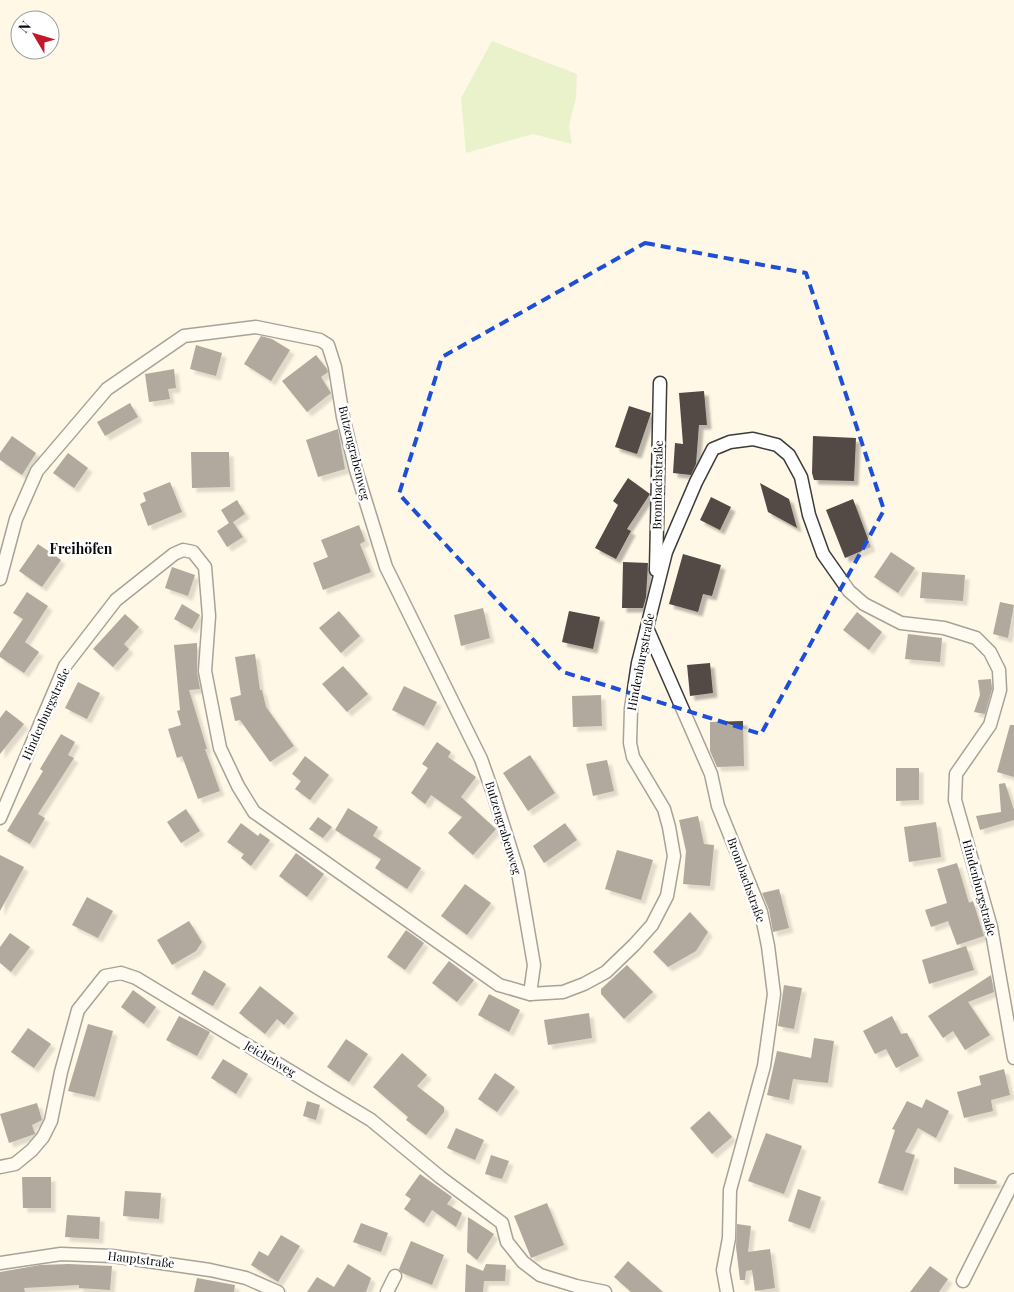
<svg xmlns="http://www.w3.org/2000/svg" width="1014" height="1292" font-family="'Playfair Display',serif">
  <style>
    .green { fill: #d1ecad }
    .building { fill: #534945; filter: url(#shadow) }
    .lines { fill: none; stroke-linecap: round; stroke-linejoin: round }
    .street-casing { stroke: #3c3c3c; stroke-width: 15 }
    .street { stroke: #fff; stroke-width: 12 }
    .marked { fill: none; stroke: #1d4ed8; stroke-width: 4; stroke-dasharray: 10 6; stroke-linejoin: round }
    .labels { text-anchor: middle; stroke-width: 5; stroke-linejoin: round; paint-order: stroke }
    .street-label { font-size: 12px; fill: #090909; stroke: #fff }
    .neighbourhood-label { font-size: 14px; font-weight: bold; fill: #090909; stroke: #fff }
  </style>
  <defs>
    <filter id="shadow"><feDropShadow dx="4.5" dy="4.5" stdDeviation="1" flood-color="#0004"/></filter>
  </defs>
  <rect width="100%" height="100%" fill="#fff8e6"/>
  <path class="green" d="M492 41 577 74 576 98 569 126 572 144 533 134 466 153 461 98Z"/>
  <g class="building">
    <path d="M261 336 272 339 290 350 271 381 244 364Z"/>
    <path d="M196 345 222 353 216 376 190 369Z"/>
    <path d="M316 355 327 369 328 372 321 377 331 393 307 412 282 381Z"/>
    <path d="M174 369 176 388 168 389 170 399 149 402 145 374Z"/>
    <path d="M704 391 707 425H699L696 464 691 475 673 473 675 443 683 444 679 393Z"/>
    <path d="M130 403 138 417 105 436 97 422Z"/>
    <path d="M629 406 651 413 637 454 615 447Z"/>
    <path d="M338 429 345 469 318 477 306 440Z"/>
    <path d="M12 436 36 453 22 475 0 460V453Z"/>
    <path d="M813 436 856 438 854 481 814 480 812 473Z"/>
    <path d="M191 452H229L230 487 192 488Z"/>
    <path d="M68 453 88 468 74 488 53 473Z"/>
    <path d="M628 478 650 494 627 529 631 531 616 559 595 548 618 505 613 501Z"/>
    <path d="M170 482 182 512 148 526 140 504 146 501 143 493Z"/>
    <path d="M760 483 789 499 797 528 768 512Z"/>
    <path d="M711 497 731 507 720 530 700 520Z"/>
    <path d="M853 499 871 547 845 558 826 510Z"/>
    <path d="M237 500 245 514 233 522 243 537 227 547 217 531 229 523 221 510Z"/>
    <path d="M359 525 365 541 360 544 371 572 323 590 313 563 328 557 321 540Z"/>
    <path d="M38 544 61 560 42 587 19 571Z"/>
    <path d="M891 552 915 568 898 593 874 577Z"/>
    <path d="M683 554 721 565 712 596 703 594 698 612 669 604Z"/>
    <path d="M623 562 648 563 646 597 643 608H622Z"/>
    <path d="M172 567 195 575 188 596 165 588Z"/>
    <path d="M922 572 965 575 963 601 920 598Z"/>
    <path d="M27 592 48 606 25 642 39 652 24 673 0 657V653L23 619 13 613Z"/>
    <path d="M1000 602 1014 605 1008 638 993 634Z"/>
    <path d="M182 604 200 615 192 629 174 619Z"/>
    <path d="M483 608 490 638 461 646 454 615Z"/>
    <path d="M339 611 360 636 341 653 319 628Z"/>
    <path d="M569 611 600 617 593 649 562 642Z"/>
    <path d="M857 612 882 632 869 650 843 630Z"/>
    <path d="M125 614 139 627 124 644 129 649 113 667 93 649Z"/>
    <path d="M908 634 942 638 940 662 905 659Z"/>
    <path d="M197 643V672L200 689 189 690 207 749H205L220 791 198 799 182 756 177 758 168 729 181 725 177 711 180 710 174 645Z"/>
    <path d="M255 654 260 690H262L266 707 294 746 270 762 240 720 235 721 230 698 241 695 235 657Z"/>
    <path d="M710 663 713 693 690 696 687 665Z"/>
    <path d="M343 666 368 694 347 712 322 684Z"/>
    <path d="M991 679 992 689 985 714 974 712 980 695 978 680Z"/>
    <path d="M78 682 100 693 87 719 65 708Z"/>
    <path d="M404 686 437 702 424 726 392 710Z"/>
    <path d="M601 695 602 726 573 727 572 696Z"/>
    <path d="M6 710 24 724 0 754V718Z"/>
    <path d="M743 721 744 766 717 767 710 751V722Z"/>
    <path d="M1010 725H1014V777L997 772Z"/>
    <path d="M61 734 75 742 68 755 74 758 38 814 45 818 30 844 7 831 43 771 40 769Z"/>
    <path d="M437 742 451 752 448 757 476 777 461 797 496 829 473 855 448 833 462 817 431 795 425 804 411 793 428 768 422 764Z"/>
    <path d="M530 755 555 793 528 811 503 773Z"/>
    <path d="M305 756 329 775 310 800 295 789 301 781 292 774Z"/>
    <path d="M607 760 614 791 593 796 586 764Z"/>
    <path d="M896 768H919V800L896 801Z"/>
    <path d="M1005 783 1014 810V820L980 830 976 816 1001 812 999 784Z"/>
    <path d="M348 808 378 827 373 836 421 868 407 889 375 868 381 859 335 830Z"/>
    <path d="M186 809 200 831 181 843 167 822Z"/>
    <path d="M698 816 704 844 714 845 710 886 683 884 686 851 679 820Z"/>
    <path d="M318 817 332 827 323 838 309 829Z"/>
    <path d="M936 822 941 857 909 862 904 827Z"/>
    <path d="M241 823 258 836 260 833 270 840 251 866 241 858 244 854 227 842Z"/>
    <path d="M565 823 577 840 544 863 533 846Z"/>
    <path d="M617 850 653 860 641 900 605 889Z"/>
    <path d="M296 853 324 874 307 897 279 876Z"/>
    <path d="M0 855 24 867 0 911Z"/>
    <path d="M957 863 969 903 973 901 984 936 957 945 948 921 931 927 925 910 947 903 937 869Z"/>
    <path d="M465 884 491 903 467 935 441 916Z"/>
    <path d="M779 889 789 928 773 932 769 910 762 893Z"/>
    <path d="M87 897 113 911 98 938 72 925Z"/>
    <path d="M690 912 708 932 696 951 668 967 653 952Z"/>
    <path d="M189 921 202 942 196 951 172 965 157 940Z"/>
    <path d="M406 930 424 943 405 970 387 957Z"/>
    <path d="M10 933 30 947 11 972 0 963V947Z"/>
    <path d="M966 946 974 970 929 984 922 960Z"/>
    <path d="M449 961 474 980 457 1002 432 983Z"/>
    <path d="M627 965 653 992 624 1019 601 994V989Z"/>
    <path d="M204 970 226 984 213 1006 191 994Z"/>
    <path d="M991 975 994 992 968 1002 990 1035 965 1050 953 1031 943 1038 928 1016Z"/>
    <path d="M784 985 802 988 794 1029 778 1026Z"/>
    <path d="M260 986 294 1013 284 1025 277 1019 265 1034 239 1013Z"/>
    <path d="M133 990 156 1007 144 1024 121 1007Z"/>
    <path d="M489 994 520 1010 509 1032 478 1015Z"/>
    <path d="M589 1013 592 1038 548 1045 544 1020Z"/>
    <path d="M179 1016 210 1032 197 1056 166 1040Z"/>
    <path d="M892 1016 901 1034 907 1033 919 1056 896 1068 886 1049 875 1054 863 1031Z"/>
    <path d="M88 1024 113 1031 95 1097 68 1091Z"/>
    <path d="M28 1028 51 1044 34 1068 11 1052Z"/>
    <path d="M814 1038 834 1041 828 1083 793 1079 789 1100 767 1095 777 1051 811 1058Z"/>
    <path d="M346 1039 368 1054 349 1082 327 1067Z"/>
    <path d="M402 1053 427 1075 417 1086 444 1107V1112L426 1135 406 1120 408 1117 373 1087Z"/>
    <path d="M223 1059 248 1074 236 1094 211 1078Z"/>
    <path d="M1004 1069 1010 1095 991 1100 993 1111 964 1118 957 1092 981 1085 979 1076Z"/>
    <path d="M495 1073 515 1087 497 1112 478 1099Z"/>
    <path d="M926 1099 949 1111 936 1138 918 1128 905 1152 915 1155 903 1191 878 1183 895 1130 892 1129 907 1101 922 1108Z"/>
    <path d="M307 1101 320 1105 316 1120 303 1116Z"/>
    <path d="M37 1103 42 1120 32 1125 35 1134 9 1143 0 1114Z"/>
    <path d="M709 1111 732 1137 712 1154 690 1128Z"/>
    <path d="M456 1128 484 1140 475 1160 447 1148Z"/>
    <path d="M766 1133 802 1146 784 1194 748 1181Z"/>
    <path d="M491 1155 509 1161 502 1179 485 1174Z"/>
    <path d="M954 1167 997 1181 996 1184H954Z"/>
    <path d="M420 1174 452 1197 447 1204 462 1213 456 1227 432 1210 424 1223 404 1209 411 1199 405 1195Z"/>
    <path d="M22 1177H51V1208H23Z"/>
    <path d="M798 1189 821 1197 810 1229 788 1221Z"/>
    <path d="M125 1191 161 1193 159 1219 123 1216Z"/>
    <path d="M547 1203 564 1245 531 1258 514 1216Z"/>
    <path d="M67 1215 100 1217 99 1239 65 1237Z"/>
    <path d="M468 1217 494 1234 477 1260 467 1252Z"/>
    <path d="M361 1223 388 1233 381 1252 353 1242Z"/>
    <path d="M737 1224 751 1226 748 1252 770 1249 775 1288 755 1291 752 1270 746 1271 745 1280H740L736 1247Z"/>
    <path d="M281 1235 300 1246 278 1282 251 1265 259 1251 268 1256Z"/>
    <path d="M411 1241 444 1255 432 1285 402 1273 399 1269Z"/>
    <path d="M628 1261 663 1292H631L614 1277Z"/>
    <path d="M69 1264 112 1266 110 1290 79 1288V1285L24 1288 25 1292H0V1272L40 1265Z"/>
    <path d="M348 1264 371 1278 366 1292H307L317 1277 334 1287Z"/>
    <path d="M466 1264 483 1271 486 1264 506 1265 505 1281H484L483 1292H465Z"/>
    <path d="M930 1266 948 1279 939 1292H910Z"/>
    <path d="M197 1278 235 1285 234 1292H194Z"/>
  </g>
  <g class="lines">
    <defs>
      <g id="street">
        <path d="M656 570 660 383"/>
        <path d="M0 579 16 519 37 471 107 389 184 336 256 327 320 340 328 345 335 367 343 417 356 470 386 567 481 759 493 793 518 872 534 965 530 994"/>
        <path d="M647 628 711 774 718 806 761 912 768 946 774 994 764 1066 730 1190 729 1238 723 1270 727 1292"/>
        <path d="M0 818 65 666 116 600 174 554 183 550 193 552 205 567 209 616 205 671 220 748 238 786 254 812 499 985 530 994 563 992 584 984 606 972 634 945 652 925 667 896 674 856 669 827 664 809 633 757 630 743 631 709 638 663 666 552 696 482 713 449 730 442 753 439 777 445 789 455 801 477 809 515 823 554 849 591 864 604 901 623 944 628 976 638 990 652 999 670 1000 690 990 725 956 774 955 800 991 927 1014 1058"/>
        <path d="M0 1167 15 1164 32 1150 43 1137 51 1121 61 1072 78 1010 105 976 121 973 136 978 371 1120 440 1177 502 1223 507 1242 523 1262 540 1275 576 1286 605 1292"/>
        <path d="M0 1263 61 1254 112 1256 210 1270 246 1278 278 1292"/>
        <path d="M963 1281 1014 1180"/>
        <path d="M387 1292 395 1276"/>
      </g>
    </defs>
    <use href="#street" class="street-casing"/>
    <use href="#street" class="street"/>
  </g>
  <path d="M0 0H1014V1292H0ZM645 243 806 273 884 510 761 734 563 672 399 494 442 357Z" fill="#fff8e6" fill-opacity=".55" fill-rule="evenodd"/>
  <path class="marked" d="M645 243 806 273 884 510 761 734 563 672 399 494 442 357Z"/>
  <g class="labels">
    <g class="street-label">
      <text transform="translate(354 453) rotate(76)" y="4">Butzengrabenweg</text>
      <text transform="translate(658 485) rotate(-89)" y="4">Brombachstraße</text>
      <text transform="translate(641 662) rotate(-79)" y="4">Hindenburgstraße</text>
      <text transform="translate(46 714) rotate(-66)" y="4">Hindenburgstraße</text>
      <text transform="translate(503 828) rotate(73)" y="4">Butzengrabenweg</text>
      <text transform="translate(746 880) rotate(70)" y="4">Brombachstraße</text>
      <text transform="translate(979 888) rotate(75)" y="4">Hindenburgstraße</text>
      <text transform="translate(270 1059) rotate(31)" y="4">Jeichelweg</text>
      <text transform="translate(141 1260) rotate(7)" y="4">Hauptstraße</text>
    </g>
    <g class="neighbourhood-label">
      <text x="81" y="554">Freihöfen</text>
    </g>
  </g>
  <g transform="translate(35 35) rotate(308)"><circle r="24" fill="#ffffff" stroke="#9d9d9d"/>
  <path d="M0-4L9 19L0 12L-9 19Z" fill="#c3182a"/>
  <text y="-8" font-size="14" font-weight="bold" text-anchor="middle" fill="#090909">N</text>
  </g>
</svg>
